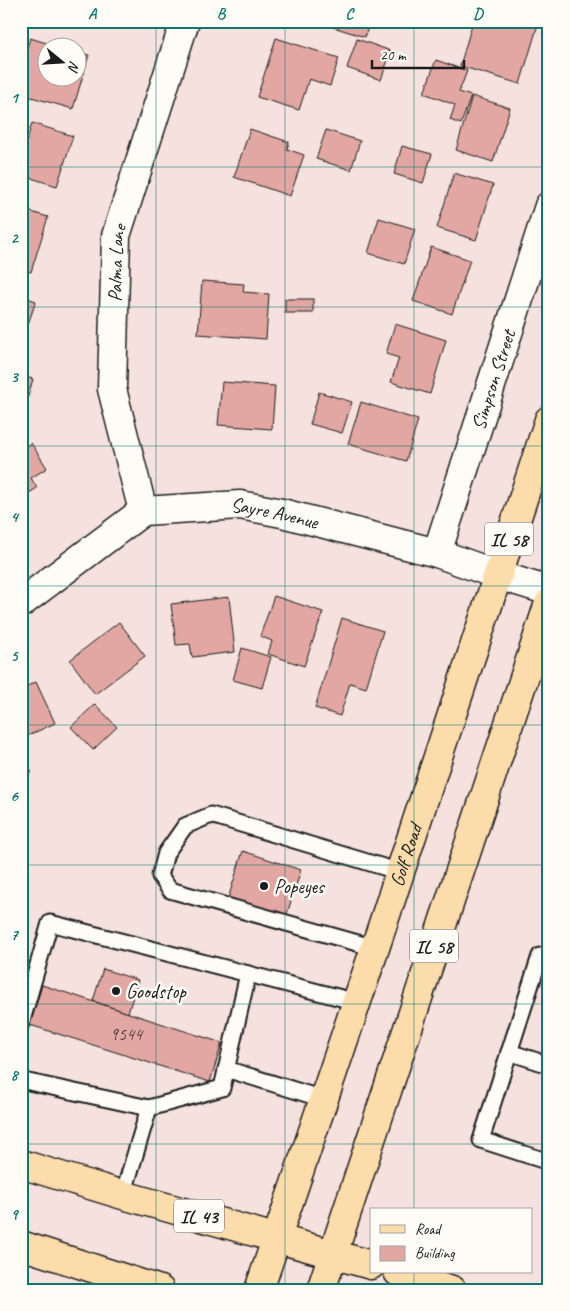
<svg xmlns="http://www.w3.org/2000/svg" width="570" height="1311" font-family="Caveat,sans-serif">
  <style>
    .building { fill: #e2a7a2; stroke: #1c1c1c }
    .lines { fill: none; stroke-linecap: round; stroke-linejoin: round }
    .service-casing { stroke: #1c1c1c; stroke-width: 19 }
    .minor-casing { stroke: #1c1c1c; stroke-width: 31 }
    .primary-casing { stroke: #1c1c1c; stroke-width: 31 }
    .service { stroke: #fdfcf7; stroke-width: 15 }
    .minor { stroke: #fdfcf7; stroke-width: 28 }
    .primary { stroke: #fddcac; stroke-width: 28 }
    .grid { fill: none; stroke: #0f766e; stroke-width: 1; stroke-opacity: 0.55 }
    .poi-dot { fill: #1c1c1c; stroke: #fdfcf7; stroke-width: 2 }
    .labels { text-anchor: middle; stroke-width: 5; stroke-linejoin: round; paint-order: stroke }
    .number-label { font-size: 18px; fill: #4e3f3e }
    .shield { fill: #fdfcf7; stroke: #605f5e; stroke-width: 1 }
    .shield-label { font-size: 19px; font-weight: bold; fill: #1c1c1c }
    .street-label { font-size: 20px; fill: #1c1c1c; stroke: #fdfcf7 }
    .poi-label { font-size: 20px; fill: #1c1c1c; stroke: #fdfcf7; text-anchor: start }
    .neatline { fill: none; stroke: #0f766e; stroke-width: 2 }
    .grid-label { font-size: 16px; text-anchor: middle; font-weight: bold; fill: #0f766e }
  </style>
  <rect width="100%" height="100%" fill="#f5e2de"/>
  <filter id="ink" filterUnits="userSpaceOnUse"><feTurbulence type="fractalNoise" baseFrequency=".02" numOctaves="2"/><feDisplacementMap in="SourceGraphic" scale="10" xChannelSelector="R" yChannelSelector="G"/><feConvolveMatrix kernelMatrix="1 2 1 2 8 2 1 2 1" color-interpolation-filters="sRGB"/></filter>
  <g filter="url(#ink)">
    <g class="building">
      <path d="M314 21H370L365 37Z"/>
      <path d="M473 21H486L493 23V21H539L520 84 460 66Z"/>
      <path d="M30 38 63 48H48V78H78V52L89 55 73 109 21 94V67Z"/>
      <path d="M276 38 339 58 330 86 309 79 299 110 257 97Z"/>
      <path d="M357 39 391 51 381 80 347 68Z"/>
      <path d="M436 60 467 71 459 92 471 96 461 124 450 120 455 105 424 93Z"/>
      <path d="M472 96 510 108 493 162 456 150Z"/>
      <path d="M32 123 73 136 57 186 21 175V160Z"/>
      <path d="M250 129 289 142 287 149 304 155 290 196 234 177Z"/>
      <path d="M326 130 360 141 351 170 316 159Z"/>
      <path d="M402 146 432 154 423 183 394 174Z"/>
      <path d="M454 173 493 185 476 240 437 228Z"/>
      <path d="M21 209 48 217 31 272 21 269Z"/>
      <path d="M379 218 415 229 404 264 368 253Z"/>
      <path d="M431 247 470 260 452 314 413 301Z"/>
      <path d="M202 281 244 284 243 292 269 294 266 339 198 334Z"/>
      <path d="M21 296 36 301 21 344Z"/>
      <rect x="285" y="299" width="28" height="14"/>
      <path d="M395 324 446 340 430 394 391 382 399 358 386 354Z"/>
      <path d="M21 376 33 379 25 407 21 406Z"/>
      <path d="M222 382 275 386 272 429 218 425Z"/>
      <path d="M319 392 352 402 342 433 310 424Z"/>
      <path d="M361 402 418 420 406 461 348 444Z"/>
      <path d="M31 443 47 468 31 478 37 488 21 498V449Z"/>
      <path d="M274 596 323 612 304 666 268 654 272 641 260 636Z"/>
      <path d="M229 597 235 652 192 657 190 644 176 645 171 604Z"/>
      <path d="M342 618 383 631 366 688 350 683 340 716 315 708Z"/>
      <path d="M119 622 145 656 95 694 70 660Z"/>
      <path d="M242 648 271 657 262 688 233 680Z"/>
      <path d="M36 682 55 723 21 739V689Z"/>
      <path d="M95 704 117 727 93 750 71 727Z"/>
      <path d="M21 760 32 772 21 781Z"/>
      <path d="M243 851 301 870 285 920 227 902Z"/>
      <path d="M21 967 27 969 21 989Z"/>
      <path d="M103 969 138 980 128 1013 93 1001Z"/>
      <path d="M42 985 222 1043 210 1082 30 1025Z"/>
    </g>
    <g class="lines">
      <defs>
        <g id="service">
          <path d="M375 948 170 890 160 876 166 853 185 826 211 815 400 872"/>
          <path d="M549 959 540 956 481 1140 549 1162"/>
          <path d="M21 1024 50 923 357 1002"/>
          <path d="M509 1052 549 1065"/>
          <path d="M226 1069 323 1099"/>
          <path d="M24 1081 149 1108 222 1088 248 974"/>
          <path d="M123 1195 149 1108"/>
        </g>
        <g id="minor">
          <path id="s1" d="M143 511 112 389 116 236 185 21"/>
          <path id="s2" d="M437 553 549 206"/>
          <path id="s3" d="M21 603 143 511 240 505 282 513 437 553 498 575 549 591"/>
        </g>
        <g id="primary">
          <path d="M21 1164 123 1195 371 1265"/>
          <path d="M21 1245 160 1290"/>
          <path d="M398 1272 452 1290"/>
          <path id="s4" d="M259 1290 375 948 549 420"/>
          <path d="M321 1290 549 603"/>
        </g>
      </defs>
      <use href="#service" class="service-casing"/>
      <use href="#minor" class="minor-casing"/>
      <use href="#primary" class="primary-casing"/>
      <use href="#service" class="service"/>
      <use href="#minor" class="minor"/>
      <use href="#primary" class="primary"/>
    </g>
  </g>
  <path class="grid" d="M156 21V1290M285 21V1290M414 21V1210M21 167H549M21 307H549M21 446H549M21 586H549M21 725H549M21 865H549M21 1004H549M21 1144H549M414 1272V1290"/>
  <g class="poi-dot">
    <circle cx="264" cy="886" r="5"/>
    <circle cx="116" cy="991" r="5"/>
  </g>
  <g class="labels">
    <g class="number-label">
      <text x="126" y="1040">9544</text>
    </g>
    <g class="shield">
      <rect x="485" y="522.5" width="48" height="33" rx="4"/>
      <rect x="410" y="929.5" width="48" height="33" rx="4"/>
      <rect x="174" y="1199.5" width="50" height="33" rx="4"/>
    </g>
    <g class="shield-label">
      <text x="509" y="546">IL 58</text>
      <text x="434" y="953">IL 58</text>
      <text x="199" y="1223">IL 43</text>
    </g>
    <g class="street-label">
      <text dy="7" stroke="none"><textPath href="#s1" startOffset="252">Palma Lane</textPath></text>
      <text dy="7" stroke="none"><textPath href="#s2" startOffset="182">Simpson Street</textPath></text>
      <text dy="7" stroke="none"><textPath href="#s3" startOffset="285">Sayre Avenue</textPath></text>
      <text dy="7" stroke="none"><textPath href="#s4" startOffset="459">Golf Road</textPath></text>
    </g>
    <g class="poi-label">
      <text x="274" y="893">Popeyes</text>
      <text x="126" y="998">Goodstop</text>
    </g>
  </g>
  <rect width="570" height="1311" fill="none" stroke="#fdfcf7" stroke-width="55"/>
  <rect x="370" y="1208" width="162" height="65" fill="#fdfcf7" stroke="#a3a29f"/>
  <rect x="380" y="1225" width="25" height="8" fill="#fddcac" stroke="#a3a29f"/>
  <text x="415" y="1234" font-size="15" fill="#1c1c1c">Road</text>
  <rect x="380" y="1246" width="25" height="15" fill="#e2a7a2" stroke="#a3a29f"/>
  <text x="415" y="1258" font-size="15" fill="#1c1c1c">Building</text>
  <g transform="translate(62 62) rotate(108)"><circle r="24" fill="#fdfcf7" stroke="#a3a29f"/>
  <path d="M0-4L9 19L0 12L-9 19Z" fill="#1c1c1c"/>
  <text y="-8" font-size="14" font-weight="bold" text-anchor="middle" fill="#1c1c1c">N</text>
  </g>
  <path d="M372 60v8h92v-8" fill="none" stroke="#1c1c1c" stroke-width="2.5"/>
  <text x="380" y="60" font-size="15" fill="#1c1c1c" stroke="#fdfcf7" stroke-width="4" paint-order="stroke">20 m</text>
  <rect x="28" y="28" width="514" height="1256" class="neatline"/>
  <g class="grid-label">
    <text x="92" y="19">A</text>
    <text x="221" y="19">B</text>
    <text x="349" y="19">C</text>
    <text x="478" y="19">D</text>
    <text x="14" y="103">1</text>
    <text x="14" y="243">2</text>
    <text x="14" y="382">3</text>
    <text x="14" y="522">4</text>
    <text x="14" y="661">5</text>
    <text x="14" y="801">6</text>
    <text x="14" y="940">7</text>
    <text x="14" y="1080">8</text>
    <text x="14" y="1219">9</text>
  </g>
</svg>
